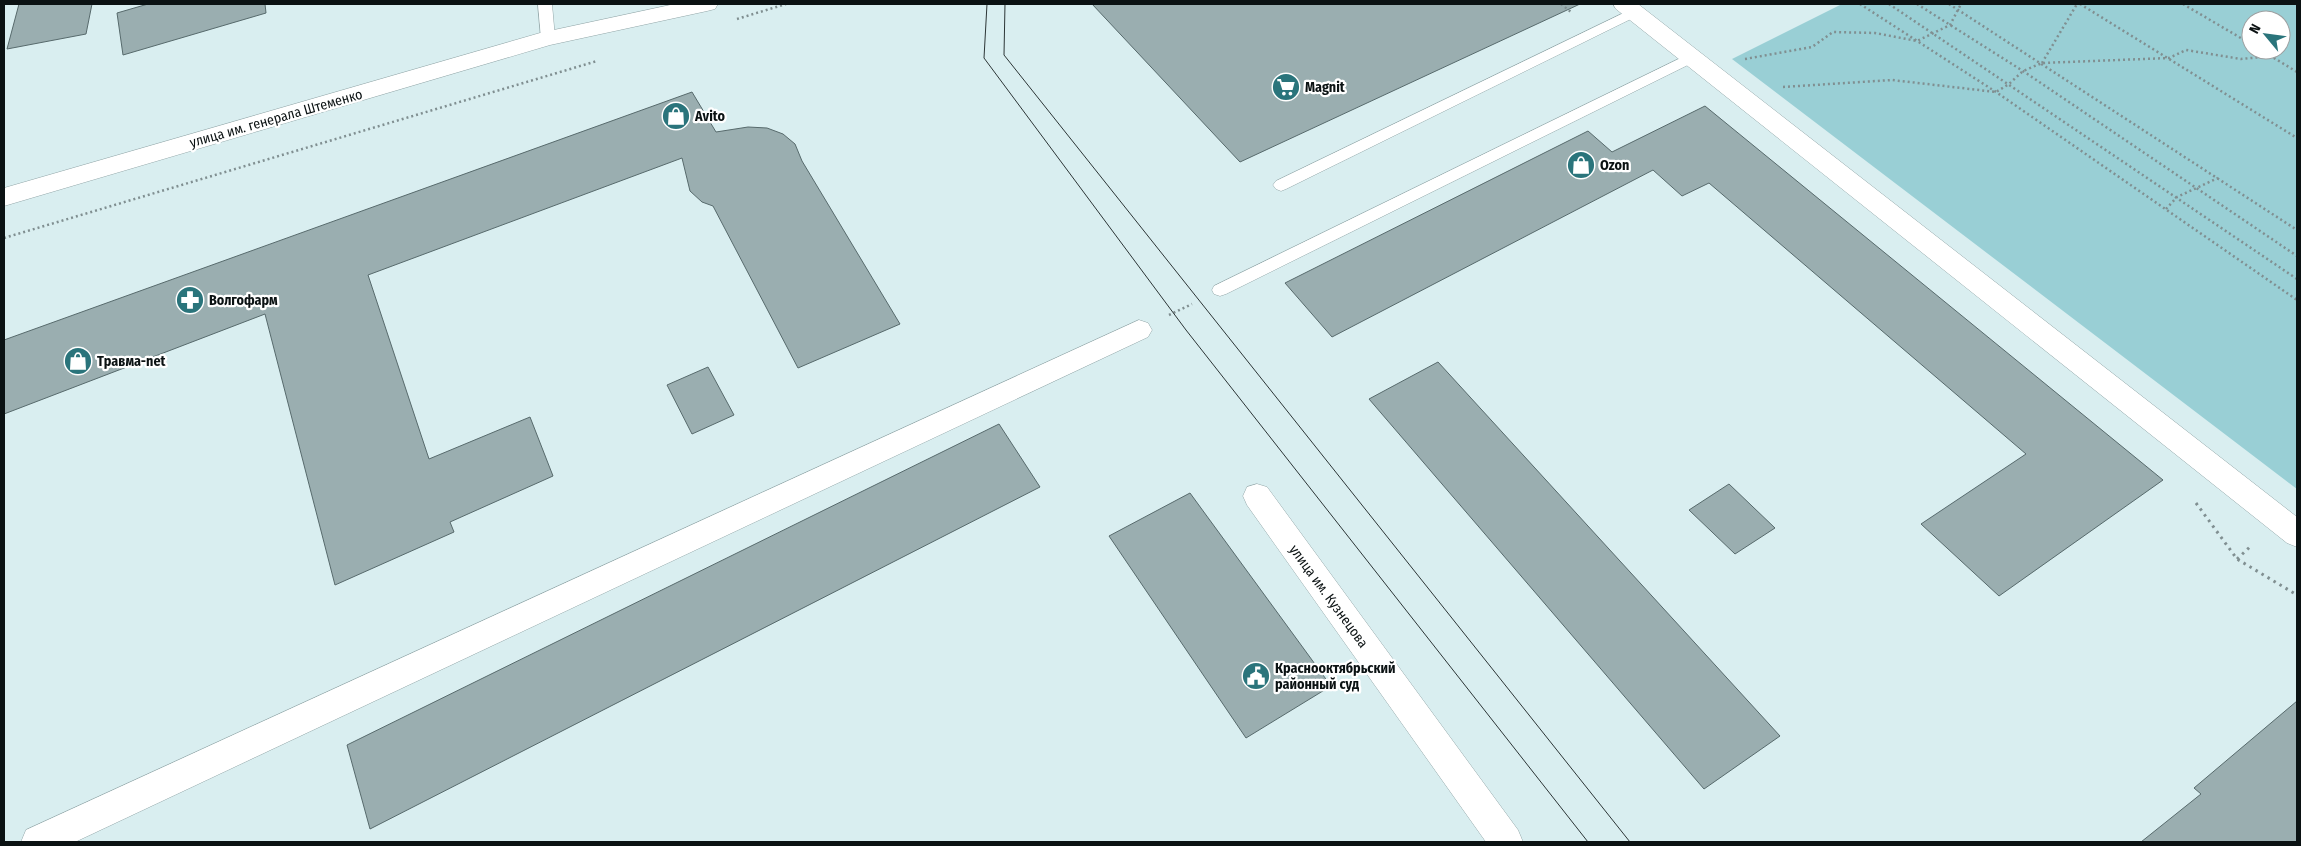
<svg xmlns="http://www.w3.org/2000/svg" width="2301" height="846" font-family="'Fira Sans Condensed',sans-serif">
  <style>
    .green { fill: #99cfd5; fill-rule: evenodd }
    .building { fill: #9aaeb0; stroke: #576a6c }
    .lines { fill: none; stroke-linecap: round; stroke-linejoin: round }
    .lane-casing { stroke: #92a6a8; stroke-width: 1 }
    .street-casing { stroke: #92a6a8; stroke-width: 1 }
    .secondary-casing { stroke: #92a6a8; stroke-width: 1 }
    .path-far1 { stroke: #808f91; stroke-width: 2.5; stroke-dasharray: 2 3; stroke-linecap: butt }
    .path { stroke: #808f91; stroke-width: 3; stroke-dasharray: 2.5 4.5; stroke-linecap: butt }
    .lane { fill: #fff; fill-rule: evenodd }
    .street { fill: #fff; fill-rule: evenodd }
    .secondary { fill: #fff; fill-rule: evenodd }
    .tram { stroke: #2c3536; stroke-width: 1 }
    .labels { text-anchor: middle; stroke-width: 4.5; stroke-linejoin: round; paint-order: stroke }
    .poi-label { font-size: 14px; font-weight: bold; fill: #0b1213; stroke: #fff; text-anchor: start }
    .street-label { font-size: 14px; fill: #0b1213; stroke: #fff }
  </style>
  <rect width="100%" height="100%" fill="#d9eef0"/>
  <path class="green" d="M1842 4H2297V489L1732 59ZM2251 20H2281V50H2251Z"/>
  <g class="building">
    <path d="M19 4H92L86 34 7 49Z"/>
    <path d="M148 4H265L266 13 123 55 117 13Z"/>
    <path d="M1092 4H1580L1240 162Z"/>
    <path d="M692 92 716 132 748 127 767 128 783 134 795 144 802 161 900 324 798 368 713 206 702 202 690 191 682 158 368 275 429 459 530 417 553 476 450 522 454 532 335 585 265 314 4 414V340Z"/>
    <path d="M1705 106 2163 480 1999 596 1921 524 2026 454 1709 183 1682 196 1653 170 1332 337 1285 283 1588 131 1612 152Z"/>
    <path d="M1438 362 1780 736 1704 789 1369 399Z"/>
    <path d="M708 367 734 415 692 434 667 385Z"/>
    <path d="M999 424 1040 487 370 829 347 745Z"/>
    <path d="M1729 484 1775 528 1735 554 1689 510Z"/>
    <path d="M1190 493 1331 686 1246 738 1109 536Z"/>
    <path d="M2297 701V842H2141L2201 794 2194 788Z"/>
  </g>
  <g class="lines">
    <defs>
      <g id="lane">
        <path d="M538 4H552L555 38 553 41 548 43 541 38Z"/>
        <path d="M1634 8 1641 12 1639 15 1286 189 1281 191 1276 189 1273 185 1276 181Z"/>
        <path d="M1693 52 1698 54 1700 57 1698 60 1226 294 1220 296 1214 294 1212 290 1214 286Z"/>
      </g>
      <g id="street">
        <path d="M1613 4H1638L2297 517V547L2287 543 1616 9Z"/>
        <path d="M1139 320 1148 323 1152 330 1148 337 75 842H21L26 830Z"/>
        <path d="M1257 484 1267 487 1518 830 1523 842H1486L1247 505 1243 496 1247 487Z"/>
      </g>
      <path id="secondary" d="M675 4H718L715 9 707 11 550 45 4 206V188L540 33Z"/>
    </defs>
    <use href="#lane" class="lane-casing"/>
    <use href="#street" class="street-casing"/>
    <use href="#secondary" class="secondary-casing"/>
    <g class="path-far1">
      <path d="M1561 4 1571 12"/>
      <path d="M1860 4 1996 92 2297 300"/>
      <path d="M1889 4 2297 279"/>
      <path d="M1917 4 2023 71 2297 256"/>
      <path d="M1949 4 2297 230"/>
      <path d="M2080 4 2297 138"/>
      <path d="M2183 4 2251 44"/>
      <path d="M737 19 786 4"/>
      <path d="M2261 50 2297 72"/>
      <path d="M1745 59 1812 47 1833 32 1875 33 1917 41 1950 25 1961 4"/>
      <path d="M2042 63 2077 4"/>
      <path d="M1783 87 1892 80 1996 92 2009 84 2023 71 2042 63 2169 58 2186 50 2241 59 2272 56"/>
      <path d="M2166 209 2177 197 2218 178"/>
      <path d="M4 238 597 61"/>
      <path d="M1169 315 1192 304"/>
    </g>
    <g class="path">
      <path d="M2196 503 2237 559 2297 595"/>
      <path d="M2237 559 2252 545"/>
    </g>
    <use href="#lane" class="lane"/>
    <use href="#street" class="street"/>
    <use href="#secondary" class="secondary"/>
    <g class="tram">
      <path d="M987 4 984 58 1186 330 1588 842"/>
      <path d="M1005 4 1004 55 1630 842"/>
    </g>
  </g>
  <defs>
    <symbol id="supermarket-disc" viewBox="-11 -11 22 22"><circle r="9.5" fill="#2a747b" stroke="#fff"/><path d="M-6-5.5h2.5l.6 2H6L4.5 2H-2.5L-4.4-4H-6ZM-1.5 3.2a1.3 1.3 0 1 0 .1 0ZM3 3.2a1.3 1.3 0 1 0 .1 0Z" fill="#fff"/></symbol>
    <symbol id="shop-disc" viewBox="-11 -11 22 22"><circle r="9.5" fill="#2a747b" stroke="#fff"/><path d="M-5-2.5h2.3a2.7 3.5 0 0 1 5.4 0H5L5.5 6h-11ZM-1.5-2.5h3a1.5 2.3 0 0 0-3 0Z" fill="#fff"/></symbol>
    <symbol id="pharmacy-disc" viewBox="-11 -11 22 22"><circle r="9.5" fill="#2a747b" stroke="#fff"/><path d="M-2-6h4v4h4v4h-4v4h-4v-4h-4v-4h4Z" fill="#fff"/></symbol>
    <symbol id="civic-disc" viewBox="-11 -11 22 22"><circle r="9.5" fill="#2a747b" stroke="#fff"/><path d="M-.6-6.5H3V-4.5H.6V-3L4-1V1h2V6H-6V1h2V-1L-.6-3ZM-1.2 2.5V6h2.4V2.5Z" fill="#fff"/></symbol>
  </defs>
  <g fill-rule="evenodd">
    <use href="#supermarket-disc" x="1270" y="71" width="32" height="32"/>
    <use href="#shop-disc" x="660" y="100" width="32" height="32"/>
    <use href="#shop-disc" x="1565" y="149" width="32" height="32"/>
    <use href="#pharmacy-disc" x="174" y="284" width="32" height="32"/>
    <use href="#shop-disc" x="62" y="345" width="32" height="32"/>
    <use href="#civic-disc" x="1240" y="660" width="32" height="32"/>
  </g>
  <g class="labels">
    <g class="poi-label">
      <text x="1305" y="92">Magnit</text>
      <text x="695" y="121">Avito</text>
      <text x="1600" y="170">Ozon</text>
      <text x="209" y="305">Волгофарм</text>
      <text x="97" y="366">Травма-net</text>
      <text x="1275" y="673">Краснооктябрьский<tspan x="1275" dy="16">районный суд</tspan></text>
    </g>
    <g class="street-label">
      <text transform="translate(276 118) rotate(-16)" y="5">улица им. генерала Штеменко</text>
      <text transform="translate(1329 596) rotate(54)" y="5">улица им. Кузнецова</text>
    </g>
  </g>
  <rect width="2301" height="846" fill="none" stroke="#0b1213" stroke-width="10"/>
  <g transform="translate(2266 35) rotate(299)"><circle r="24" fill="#ffffff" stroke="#9da0a1"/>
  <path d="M0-4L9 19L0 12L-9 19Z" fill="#2a747b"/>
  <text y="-8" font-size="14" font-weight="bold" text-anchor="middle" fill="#0b1213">N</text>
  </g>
</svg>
